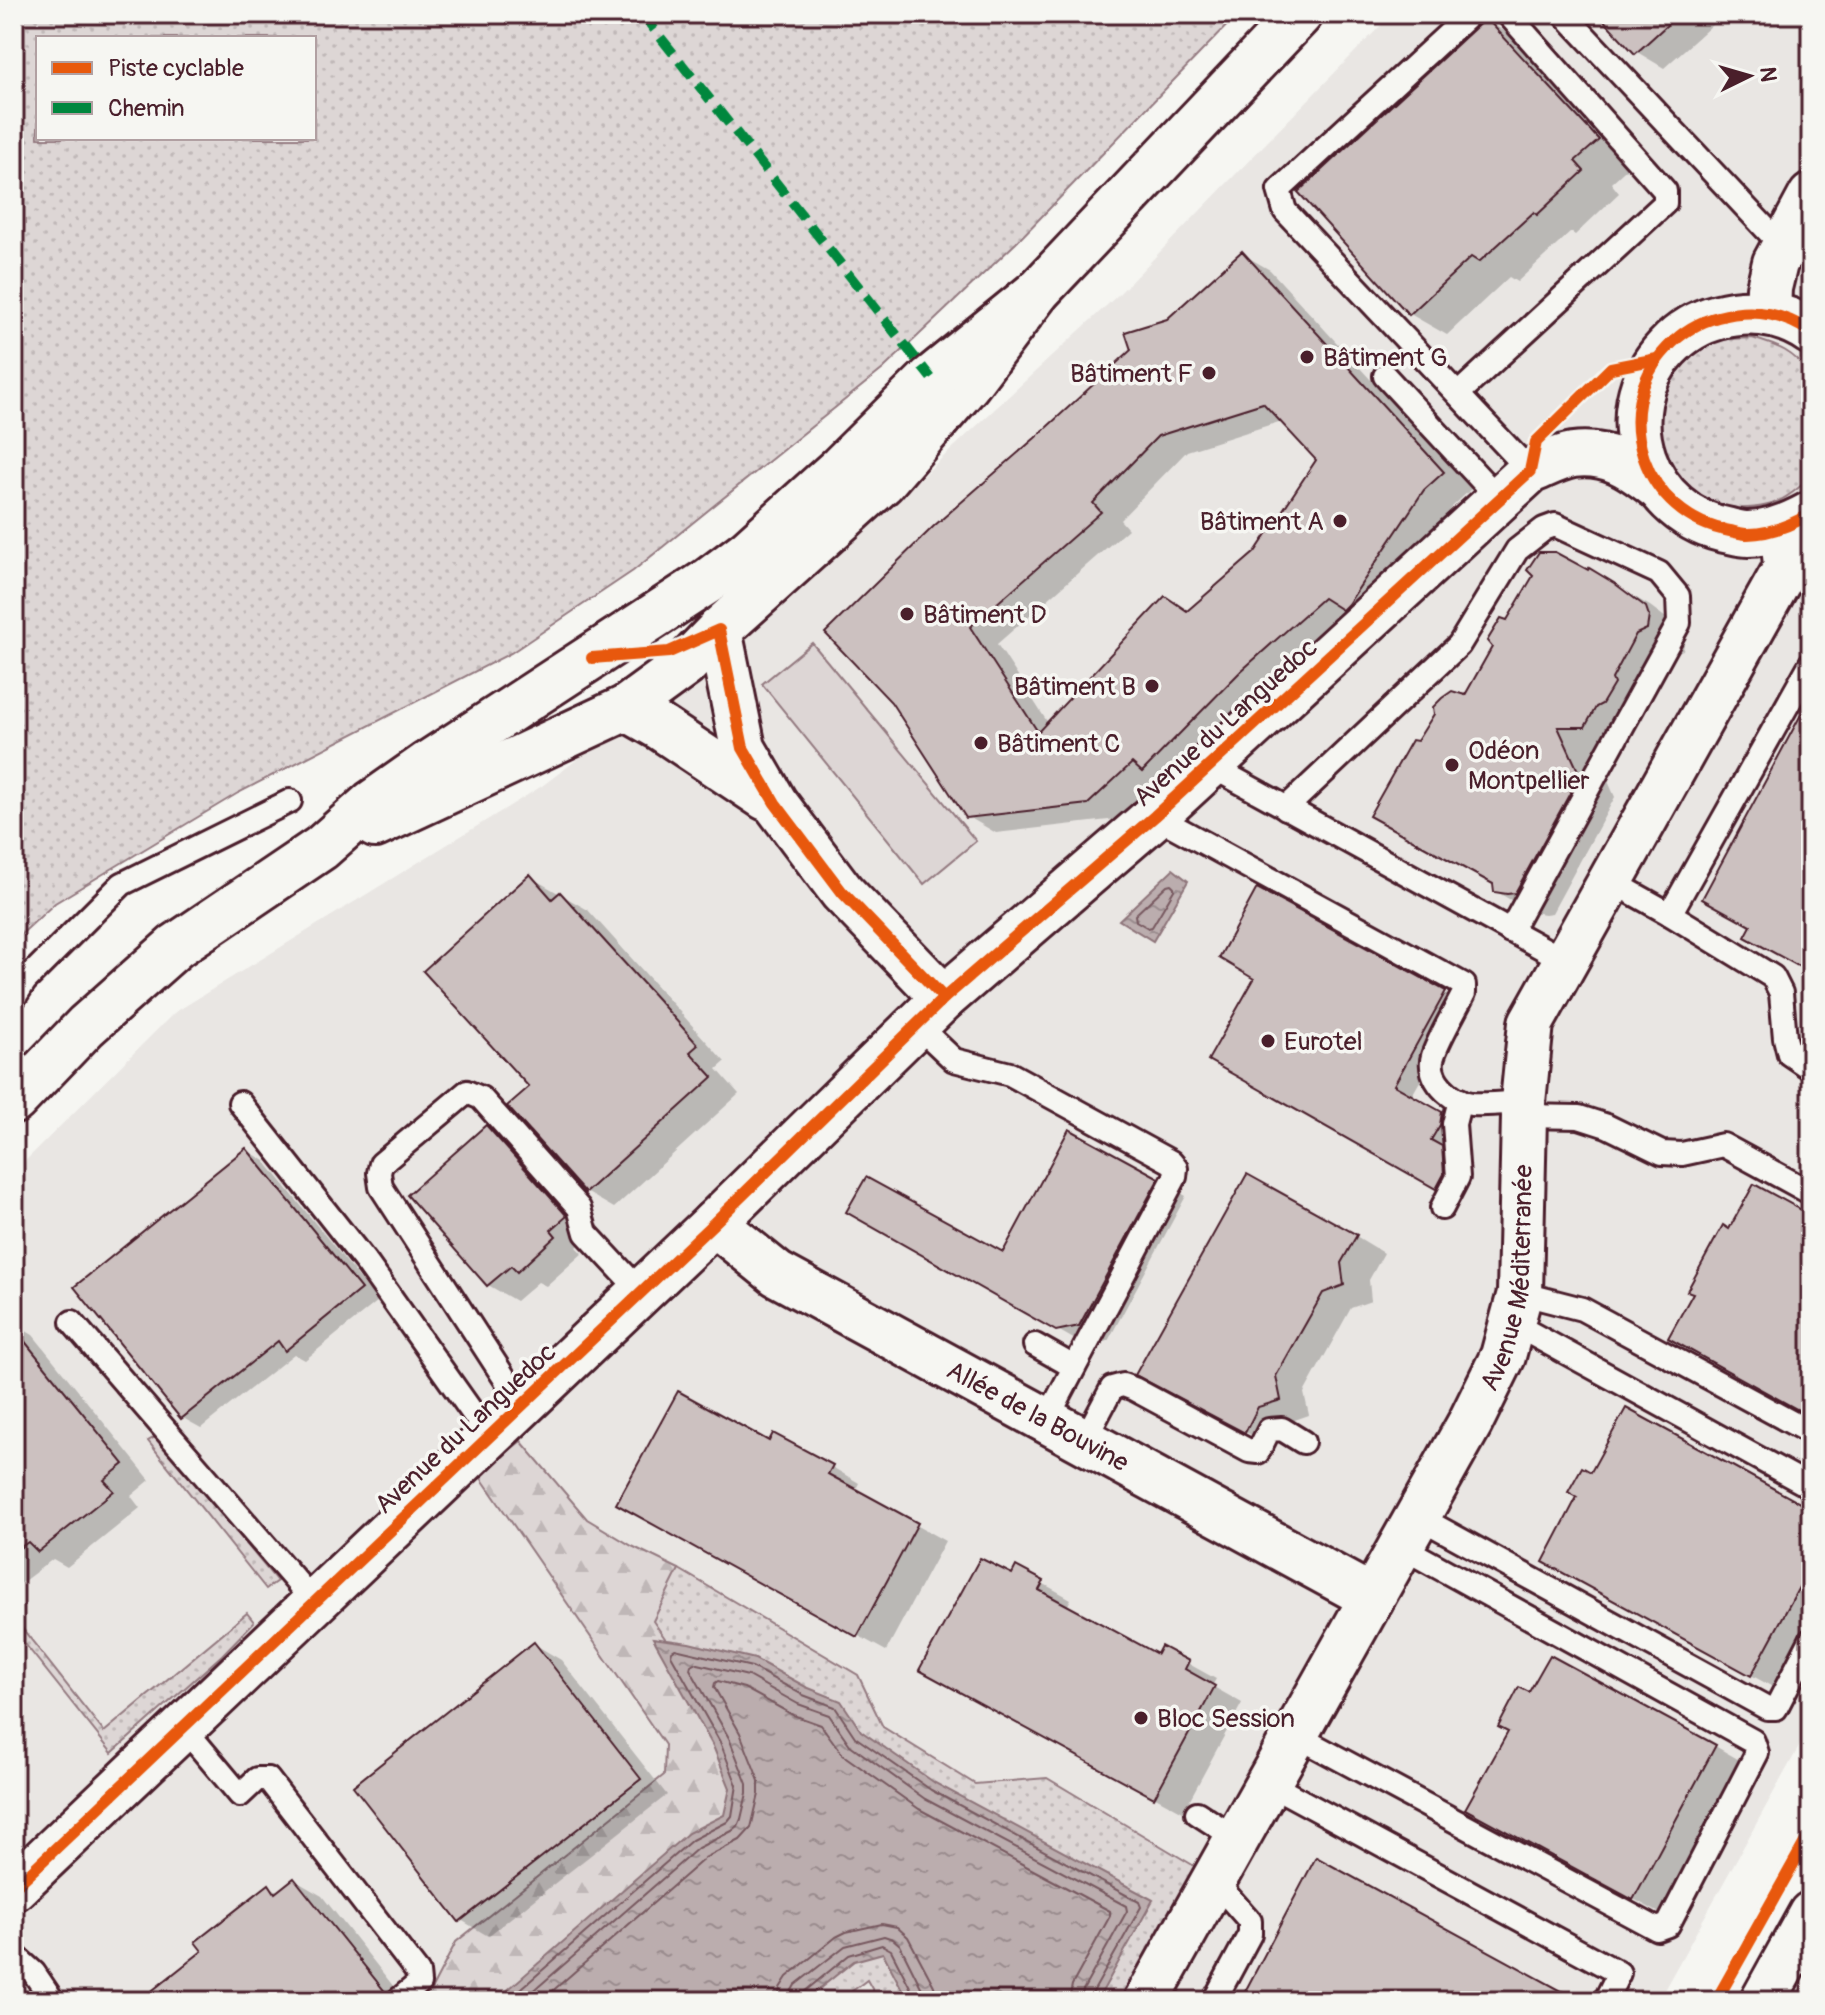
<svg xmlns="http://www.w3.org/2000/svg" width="1825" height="2015" font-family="Pangolin,sans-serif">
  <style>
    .built { fill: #e9e6e3 }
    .grass { fill: url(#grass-dots); stroke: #947a80; stroke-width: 2; fill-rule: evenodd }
    .forest { fill: url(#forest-firs); stroke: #947a80; stroke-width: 2 }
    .pitch { fill: #ddd6d5; stroke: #947a80; stroke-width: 2 }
    .water { fill: url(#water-ripples); stroke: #8e747a; stroke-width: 2 }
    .shadow { fill: #0003; fill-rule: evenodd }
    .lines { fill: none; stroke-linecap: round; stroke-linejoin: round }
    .shore { stroke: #77585f; stroke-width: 2 }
    .building { fill: #ccc1c0; stroke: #4a1f2b; stroke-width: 2; fill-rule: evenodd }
    .lane-casing { stroke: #4a1f2b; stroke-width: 28 }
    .street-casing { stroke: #4a1f2b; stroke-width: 50 }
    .secondary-casing { stroke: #4a1f2b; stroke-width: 50 }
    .primary-casing { stroke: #4a1f2b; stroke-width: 50 }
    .lane { stroke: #f6f6f2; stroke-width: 22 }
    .street { stroke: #f6f6f2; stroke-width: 44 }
    .secondary { stroke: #f6f6f2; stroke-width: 44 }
    .primary { stroke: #f6f6f2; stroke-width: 44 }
    .quiet { stroke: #00873e; stroke-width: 10; stroke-dasharray: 20 10; stroke-linecap: butt }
    .cycleway-casing { stroke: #f6f6f2; stroke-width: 17 }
    .cycleway { stroke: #e8590c; stroke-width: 12 }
    .poi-dot { fill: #4a1f2b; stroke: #f6f6f2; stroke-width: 3 }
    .labels { text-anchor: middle; stroke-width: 7; stroke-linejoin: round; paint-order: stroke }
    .poi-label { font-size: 26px; fill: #4a1f2b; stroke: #f6f6f2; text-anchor: start }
    .street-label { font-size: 26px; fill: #4a1f2b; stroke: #f6f6f2 }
  </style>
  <defs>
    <pattern id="grass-dots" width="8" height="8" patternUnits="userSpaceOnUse" patternTransform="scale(2)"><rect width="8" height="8" fill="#ddd6d5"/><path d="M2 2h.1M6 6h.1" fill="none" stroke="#bfb7b7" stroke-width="1.8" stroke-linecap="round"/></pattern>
    <pattern id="forest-firs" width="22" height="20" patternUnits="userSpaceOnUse" patternTransform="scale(2)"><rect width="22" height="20" fill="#ddd6d5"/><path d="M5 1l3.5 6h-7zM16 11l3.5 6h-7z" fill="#bfb7b7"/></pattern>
    <pattern id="water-ripples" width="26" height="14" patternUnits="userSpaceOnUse" patternTransform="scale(2)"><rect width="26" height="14" fill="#bbadae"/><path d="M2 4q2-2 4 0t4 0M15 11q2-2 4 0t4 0" fill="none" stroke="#9a8c8e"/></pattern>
  </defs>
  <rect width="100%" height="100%" fill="#f6f6f2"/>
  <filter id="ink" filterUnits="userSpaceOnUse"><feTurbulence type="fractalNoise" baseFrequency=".0125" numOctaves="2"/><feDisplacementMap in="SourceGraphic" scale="16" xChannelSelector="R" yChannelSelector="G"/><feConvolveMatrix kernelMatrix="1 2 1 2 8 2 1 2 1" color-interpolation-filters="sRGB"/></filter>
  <g filter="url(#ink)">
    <path class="built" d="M1392 14H1811V1725L1658 2001H14V1172L174 1013 542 786 791 598 1119 294Z"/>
    <g class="grass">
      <path d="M14 14H1238L1016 243 883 369 633 571 511 653 238 793 55 903 14 941ZM314 38V138H38V38Z"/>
      <path d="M1752 338C1779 346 1793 351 1811 375 1811 399 1811 423 1811 448 1811 455 1813 466 1811 472 1807 485 1781 502 1768 505 1651 533 1613 371 1721 340 1731 338 1742 339 1752 338Z"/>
      <path d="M157 1436 277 1581 266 1589 148 1441Z"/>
      <path d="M679 1569 858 1675 883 1727 975 1784 1047 1778 1196 1867 1120 2001H1083L736 1750 645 1615Z"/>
      <path d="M247 1613 254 1622 222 1655 112 1753 14 1630V1618L104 1732Z"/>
      <path d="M885 1933 921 2001H879L867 1980 839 2001H782Z"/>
    </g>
    <path class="forest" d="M521 1441 587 1519 632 1546 679 1569 653 1621 723 1722 751 1783 719 1834 524 2001H416L432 1988 456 1942 664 1775 665 1745 479 1475Z"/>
    <path class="pitch" d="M812 643 976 841 924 884 762 684Z"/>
    <g class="water">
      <path d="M1173 869 1188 881 1153 941 1119 920Z"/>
      <path d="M653 1638 689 1643 755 1659 806 1687 841 1701 861 1731 935 1783 1153 1900 1097 2001H908L883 1953 854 1961 804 2001H495L688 1833 724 1815 730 1788 713 1746Z"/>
    </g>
    <g class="shadow">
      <path d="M1601 14H1741L1732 22 1722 16 1664 68 1637 52Z"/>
      <path d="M1487 21 1523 42 1634 162 1611 183 1619 193 1575 235 1571 232 1517 282 1509 277 1447 335 1410 314 1301 192Z"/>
      <path d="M1242 254 1270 270 1471 489 1453 506 1377 620 1171 787 1159 780 1117 819 996 833 967 816 893 700 1168 321ZM1282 421 1318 460 1256 553 1189 612 1165 598 1048 723 997 644 1128 529 1120 520 1187 451Z"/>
      <path d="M1590 571 1650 606 1682 630 1685 638 1683 650 1672 654 1648 701 1650 705 1639 725 1632 727 1622 747H1593L1615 797 1552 913 1545 914 1532 912 1495 891V884L1418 744 1466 698 1508 623Z"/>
      <path d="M530 877 588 910 725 1062 717 1069 739 1094 614 1208 586 1192 532 1087Z"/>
      <path d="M1258 891 1464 1004 1411 1097 1460 1125 1456 1198 1211 1059 1256 978Z"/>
      <path d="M487 1127 514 1143 593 1232 577 1247 583 1253 546 1286 538 1282 516 1301 488 1285Z"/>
      <path d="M247 1150 265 1161 378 1301 305 1360 294 1354 201 1428 183 1418Z"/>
      <path d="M1158 1180 1186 1196 1108 1341 1086 1346 849 1212 1003 1255Z"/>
      <path d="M1356 1236 1384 1253 1369 1280 1371 1301 1351 1308 1304 1393 1309 1415 1286 1423 1274 1447 1166 1390Z"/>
      <path d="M14 1324 33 1335 150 1480 131 1496 140 1508 67 1567 53 1559 20 1584 14 1581Z"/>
      <path d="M770 1444 832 1467 859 1483 855 1491 945 1541 886 1651 647 1519Z"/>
      <path d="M1592 1475 1811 1512V1633L1780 1691 1573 1577 1580 1496Z"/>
      <path d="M1017 1569 1071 1599 1067 1607 1158 1656 1162 1649 1216 1679 1212 1686 1242 1703 1183 1812 950 1685Z"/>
      <path d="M534 1644 561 1660 667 1795 488 1936 461 1920Z"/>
      <path d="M1715 1746 1743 1762 1661 1914 1496 1824Z"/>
      <path d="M294 1880 322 1896 405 2001H142L205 1951 269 1886 279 1892Z"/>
    </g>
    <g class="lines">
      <g class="shore">
        <path d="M1171 884 1174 887V890L1152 927 1148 928 1136 921 1135 915 1167 885Z"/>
        <path d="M507 2001 692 1840 727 1822 732 1816 737 1785 720 1742 671 1655 672 1651 675 1649 752 1667 803 1695 835 1707 855 1737 931 1790 1139 1902 1141 1907 1092 1994 1091 2001"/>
        <path d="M522 2001 698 1848 732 1831 738 1826 741 1819 747 1793V1784L729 1738 690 1669 691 1665 694 1663 748 1676 798 1704 829 1715 850 1745 925 1799 1126 1906 1127 1911 1083 1990 1081 2001"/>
        <path d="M541 2001 705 1858 740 1840 751 1828 759 1794V1781L740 1733 714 1687 715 1683 718 1681 744 1688 793 1715 821 1725 843 1755 919 1809 1110 1911V1916L1072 1985 1069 2001"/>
        <path d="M778 2001 780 1988 787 1977 836 1937 846 1932 882 1924 897 1927 908 1937 934 1986 937 2001"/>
        <path d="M790 2001 791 1992 795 1985 845 1946 884 1936 893 1939 900 1945 923 1991 925 2001"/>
        <path d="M800 2001 804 1992 849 1955 882 1945 891 1950 914 1995 915 2001"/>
      </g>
    </g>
    <g class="building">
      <path d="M1598 14H1679L1635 54Z"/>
      <path d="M1486 18 1599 140 1575 161 1584 171 1537 215 1534 212 1479 262 1471 257 1409 315 1298 192Z"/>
      <path d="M1242 251 1444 472 1424 490 1348 604 1342 610 1323 598 1240 672 1142 772 1132 763 1088 804 966 818 891 702 825 633 934 526 1035 438 1131 350 1125 332 1167 319ZM1263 403 1316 460 1255 552 1187 611 1165 596 1038 732 970 627 1101 512 1093 503 1158 436Z"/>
      <path d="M1539 552H1555L1588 570 1589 568 1614 583 1646 607 1649 616 1647 629 1636 634 1612 679 1614 684 1602 704 1596 707 1585 727H1558L1580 775 1515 893 1507 894 1494 892 1493 884 1369 816 1412 740 1417 741 1434 714 1433 707 1442 698 1452 691 1465 695 1492 647 1487 641 1501 618 1507 620 1533 576 1527 570Z"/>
      <path d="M1811 696V973L1745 937 1751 926 1702 899Z"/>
      <path d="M530 874 552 899 560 892 659 1001 698 1045 690 1052 713 1077 585 1193 507 1106 529 1087 423 971Z"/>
      <path d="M1257 888 1446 991 1394 1085 1442 1112 1440 1125 1431 1140 1442 1146 1444 1174 1436 1189 1208 1060 1254 979 1219 958Z"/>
      <path d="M486 1125 567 1216 551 1230 556 1236 517 1272 511 1266 487 1286 407 1195Z"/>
      <path d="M1069 1129 1159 1178 1079 1326 1056 1331 846 1212 866 1177 1003 1252Z"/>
      <path d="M246 1148 361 1289 285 1351 278 1341 181 1419 74 1287Z"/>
      <path d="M1247 1174 1357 1235 1341 1263 1344 1285 1323 1293 1276 1376 1281 1400 1258 1407 1245 1433 1135 1375Z"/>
      <path d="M1754 1184 1811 1215V1417L1668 1338 1693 1293 1687 1291 1723 1225 1729 1229Z"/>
      <path d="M14 1328 124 1464 104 1480 114 1491 38 1552 28 1542 14 1552Z"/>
      <path d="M678 1391 769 1441 773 1433 833 1465 828 1474 918 1523 857 1637 616 1504Z"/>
      <path d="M1626 1408 1811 1509V1565L1751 1676 1543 1562 1577 1497 1568 1492 1582 1467 1591 1472Z"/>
      <path d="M980 1558 1012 1574 1016 1566 1044 1581 1039 1590 1157 1654 1161 1646 1189 1661 1185 1669 1215 1686 1154 1798 919 1670Z"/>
      <path d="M534 1642 641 1779 459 1922 353 1786Z"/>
      <path d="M1550 1655 1716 1745 1633 1900 1465 1809 1508 1732 1498 1727 1519 1687 1529 1692Z"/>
      <path d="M1316 1857 1580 2001H1240Z"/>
      <path d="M294 1878 386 1993 383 2001H139L202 1951 195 1942 269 1884 275 1893Z"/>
    </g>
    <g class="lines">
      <defs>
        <g id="lane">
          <path d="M1470 14 1279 190 1285 211 1530 471"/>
          <path d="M1564 14 1784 248"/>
          <path d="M1385 376 1499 499"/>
          <path d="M1458 394 1665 203V191L1508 14"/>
          <path d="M1786 564 1811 580"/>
          <path d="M1209 765 1566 961"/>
          <path d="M1286 808 1459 645 1517 550 1544 529 1555 525 1659 573 1678 596 1679 623 1510 931"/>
          <path d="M1155 816 1464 985V993C1455 1011 1439 1038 1433 1056 1426 1078 1450 1101 1472 1104 1488 1105 1506 1103 1523 1102"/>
          <path d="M1611 881 1670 914 1811 663"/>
          <path d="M1670 914 1773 977 1781 993 1785 1038 1789 1054 1811 1069"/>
          <path d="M14 998 25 981 122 884 290 801"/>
          <path d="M917 1025 954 1060 1010 1074 1171 1162 1176 1168 1175 1177 1046 1421"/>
          <path d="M240 1103 368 1265 489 1436"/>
          <path d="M1524 1116 1579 1117 1607 1126 1662 1153 1682 1154 1723 1145 1811 1193"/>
          <path d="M1442 1208 1458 1177 1454 1124 1460 1100"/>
          <path d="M1520 1293 1582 1309 1811 1433"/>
          <path d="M72 1322 314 1602"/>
          <path d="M1512 1323 1811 1487"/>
          <path d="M1035 1345 1074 1367"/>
          <path d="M522 1405 381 1187 379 1173 381 1164 467 1092 481 1098 579 1208 586 1233 641 1292"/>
          <path d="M1084 1441 1112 1388 1123 1385 1134 1389 1249 1451 1258 1452 1269 1430 1282 1429 1303 1442"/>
          <path d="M1417 1516 1767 1708H1776L1811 1640"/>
          <path d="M183 1727 240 1795 257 1779H268L418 1973 419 1983 397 2001"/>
          <path d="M1295 1735 1657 1929 1668 1925 1757 1753 1753 1741 1400 1546"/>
          <path d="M1268 1783 1619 1973 1605 2001"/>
          <path d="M1197 1813 1237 1839"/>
          <path d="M14 1955 34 1973 53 2001"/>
          <path d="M1214 2001 1250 1934V1921L1214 1880"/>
        </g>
        <g id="street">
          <path d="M1768 313 1769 288 1775 263 1811 196"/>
          <path d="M1811 332C1783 313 1751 308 1718 317 1698 322 1681 333 1667 348 1607 411 1644 517 1730 531 1735 532 1742 534 1748 534 1770 534 1791 525 1811 514"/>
          <path d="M719 630 743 748 775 803 842 892 944 998"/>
          <path d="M626 708 661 728 766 798"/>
          <path id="s1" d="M714 1223 777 1274 1371 1597"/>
          <path d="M14 1888 714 1223 944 998 1155 816 1530 471C1543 466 1559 457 1573 455 1608 451 1629 465 1656 486"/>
          <path id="s2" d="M1146 2001 1470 1423 1503 1356 1520 1293 1524 1116 1523 1102 1531 1023 1783 573 1786 564 1782 529"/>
        </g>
        <g id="secondary">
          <path d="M375 825 626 708 685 665 719 630 882 483 968 384 1037 292 1300 14"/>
          <path d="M14 1101 86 1026 176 946 321 848 372 803 426 765 708 581 748 551 841 467 931 378 1037 292"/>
        </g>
        <path id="primary" d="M1763 2001 1811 1914"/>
      </defs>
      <use href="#lane" class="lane-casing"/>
      <use href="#street" class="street-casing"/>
      <use href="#secondary" class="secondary-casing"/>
      <use href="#primary" class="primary-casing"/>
      <use href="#lane" class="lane"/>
      <use href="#street" class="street"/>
      <use href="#secondary" class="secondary"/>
      <use href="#primary" class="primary"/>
      <path class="quiet" d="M642 14 931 378"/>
      <defs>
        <g id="cycleway">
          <path d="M1811 332C1783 313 1751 308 1718 317 1698 322 1681 333 1667 348 1607 411 1644 517 1730 531 1735 532 1742 534 1748 534 1770 534 1791 525 1811 514"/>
          <path d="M592 658 669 652 719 630 743 748 775 803 842 892 944 998"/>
          <path d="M14 1888 714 1223 944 998 1155 816 1530 471 1536 442 1611 368 1657 359"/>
          <path d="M1716 2001 1811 1832"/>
        </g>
      </defs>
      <use href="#cycleway" class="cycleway-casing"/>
      <use href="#cycleway" class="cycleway"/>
    </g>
  </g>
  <g class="poi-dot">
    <circle cx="1307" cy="357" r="8"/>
    <circle cx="1209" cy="373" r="8"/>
    <circle cx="1340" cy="521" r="8"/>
    <circle cx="907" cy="614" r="8"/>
    <circle cx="1152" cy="686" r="8"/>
    <circle cx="981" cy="743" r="8"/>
    <circle cx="1452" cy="765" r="8"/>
    <circle cx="1268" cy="1041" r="8"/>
    <circle cx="1141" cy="1718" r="8"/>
  </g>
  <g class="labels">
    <g class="poi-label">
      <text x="1323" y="366">Bâtiment G</text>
      <text x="1193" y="382" text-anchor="end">Bâtiment F</text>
      <text x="1324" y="530" text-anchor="end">Bâtiment A</text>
      <text x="923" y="623">Bâtiment D</text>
      <text x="1136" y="695" text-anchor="end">Bâtiment B</text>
      <text x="997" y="752">Bâtiment C</text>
      <text x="1468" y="759">Odéon<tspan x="1468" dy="30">Montpellier</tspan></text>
      <text x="1284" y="1050">Eurotel</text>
      <text x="1157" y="1727">Bloc Session</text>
    </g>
    <g class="street-label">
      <text transform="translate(1225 722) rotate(-42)" y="9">Avenue du Languedoc</text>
      <text dy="9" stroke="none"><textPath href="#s2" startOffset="816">Avenue Méditerranée</textPath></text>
      <text dy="9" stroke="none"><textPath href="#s1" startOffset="378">Allée de la Bouvine</textPath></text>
      <text transform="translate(465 1428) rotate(-43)" y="9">Avenue du Languedoc</text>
    </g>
  </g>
  <rect width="1825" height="2015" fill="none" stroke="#f6f6f2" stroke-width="48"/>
  <rect x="24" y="24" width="1777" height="1967" fill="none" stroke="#4a1f2b" stroke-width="3" filter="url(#ink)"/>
  <rect x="36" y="36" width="280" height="104" fill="#f6f6f2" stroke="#b1a0a2" stroke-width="2"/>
  <rect x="52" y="62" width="40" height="12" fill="#e8590c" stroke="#b1a0a2" stroke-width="2"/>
  <text x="108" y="76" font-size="24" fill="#4a1f2b">Piste cyclable</text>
  <rect x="52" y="102" width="40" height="12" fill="#00873e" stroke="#b1a0a2" stroke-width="2"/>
  <text x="108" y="116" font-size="24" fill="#4a1f2b">Chemin</text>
  <g transform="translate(1749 76) rotate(85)" stroke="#f6f6f2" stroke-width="6" paint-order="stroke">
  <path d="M0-6L14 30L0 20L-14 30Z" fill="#4a1f2b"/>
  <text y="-12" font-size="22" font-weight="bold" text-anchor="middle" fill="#4a1f2b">N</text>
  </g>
</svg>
